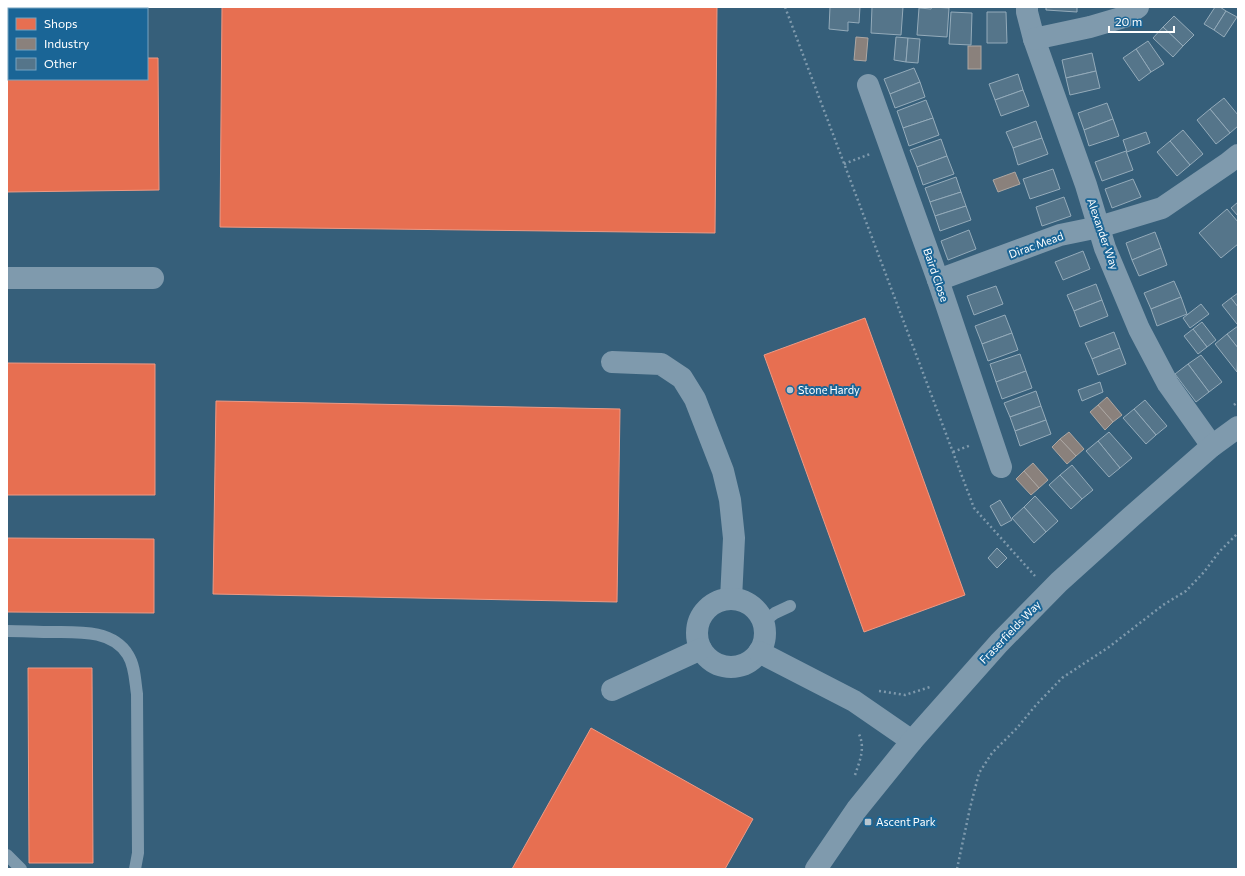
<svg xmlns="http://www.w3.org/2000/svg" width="1245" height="876" font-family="Commissioner,sans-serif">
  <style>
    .shops { fill: #e76f51; stroke: #ee9a85 }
    .industry { fill: #8a817c; stroke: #ada7a3 }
    .building { fill: #55758a; stroke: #94abba }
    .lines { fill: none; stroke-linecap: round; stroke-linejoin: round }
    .path { stroke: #7f9aad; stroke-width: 2.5; stroke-dasharray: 2 3; stroke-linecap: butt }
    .service { stroke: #7f9aad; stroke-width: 12 }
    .minor { stroke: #7f9aad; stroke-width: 22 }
    .tertiary { stroke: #7f9aad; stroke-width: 22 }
    .poi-dot { fill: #b9c7d0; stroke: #1a6596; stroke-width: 1.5 }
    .labels { text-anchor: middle; stroke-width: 4; stroke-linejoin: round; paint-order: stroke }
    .street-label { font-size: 11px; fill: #fff; stroke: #1a6596 }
    .poi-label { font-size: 11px; fill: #fff; stroke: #1a6596; text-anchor: start }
  </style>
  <rect width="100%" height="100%" fill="#365f7a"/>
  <g class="shops">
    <path d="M222 7H717L715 233 220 227Z"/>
    <path d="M147 58H158L159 190 7 192V59H9V79H147Z"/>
    <path d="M865 318 965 595 864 632 764 355Z"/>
    <path d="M7 363 155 364V495H7Z"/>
    <path d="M216 401 620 409 617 602 213 594Z"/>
    <path d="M7 538 154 539V613L7 612Z"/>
    <path d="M28 668H92L93 863H29Z"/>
    <path d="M591 728 753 819 725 869H512Z"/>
  </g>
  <g class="industry">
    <path d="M856 37 868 38 866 61 854 60Z"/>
    <rect x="968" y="46" width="13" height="23"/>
    <path d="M1015 172 1020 184 998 192 993 180Z"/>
    <path d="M1107 397 1122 415 1113 422 1098 405Z"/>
    <path d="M1098 405 1113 422 1105 430 1090 412Z"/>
    <path d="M1069 432 1084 449 1076 456 1060 439Z"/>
    <path d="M1060 439 1076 456 1067 464 1052 447Z"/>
    <path d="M1033 463 1048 480 1039 488 1024 471Z"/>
    <path d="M1024 471 1039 488 1031 495 1016 479Z"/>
  </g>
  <g class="building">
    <path d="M830 7H860L859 23 848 22V31L829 29Z"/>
    <path d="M872 7H903L901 35 871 33Z"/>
    <path d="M932 7 949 8 947 37 917 35 919 8 931 9Z"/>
    <path d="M1046 7H1077V12L1046 10Z"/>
    <path d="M1215 7H1220L1226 11 1214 30 1204 24Z"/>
    <path d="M1226 11 1237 17 1224 37 1214 30Z"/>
    <path d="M951 12 972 13 971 45 949 44Z"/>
    <path d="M987 12H1006L1007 43H987Z"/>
    <path d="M1174 16 1194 35 1183 46 1163 27Z"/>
    <path d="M1163 27 1183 46 1173 57 1153 38Z"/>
    <path d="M896 37 908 38 906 62 894 60Z"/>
    <path d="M908 38 920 39 918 63 906 62Z"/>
    <path d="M1148 41 1164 64 1151 72 1136 49Z"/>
    <path d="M1136 49 1151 72 1139 81 1123 58Z"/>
    <path d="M1092 53 1096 71 1066 78 1062 60Z"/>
    <path d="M914 68 920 82 890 94 884 79Z"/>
    <path d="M1096 71 1100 88 1070 95 1066 78Z"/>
    <path d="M1018 74 1023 90 995 100 989 84Z"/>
    <path d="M920 82 925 97 895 108 890 94Z"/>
    <path d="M1023 90 1029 106 1001 116 995 100Z"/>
    <path d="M1224 98 1238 115V126L1230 133 1210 109Z"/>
    <path d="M926 100 933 118 903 128 897 111Z"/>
    <path d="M1107 103 1113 119 1084 130 1078 113Z"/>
    <path d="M1210 109 1230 133 1216 144 1197 120Z"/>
    <path d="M933 118 939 135 909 146 903 128Z"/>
    <path d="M1113 119 1119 136 1089 146 1084 130Z"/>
    <path d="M1036 121 1042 138 1013 148 1006 132Z"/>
    <path d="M1183 130 1203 154 1190 165 1170 141Z"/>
    <path d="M1146 132 1150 143 1127 152 1123 140Z"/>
    <path d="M1042 138 1048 154 1018 165 1013 148Z"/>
    <path d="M941 139 947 156 917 167 910 150Z"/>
    <path d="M1170 141 1190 165 1177 176 1157 152Z"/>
    <path d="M1126 151 1133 170 1102 181 1095 162Z"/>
    <path d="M947 156 954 174 923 185 917 167Z"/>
    <path d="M1053 169 1060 189 1030 199 1023 179Z"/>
    <path d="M956 177 961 192 930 202 925 188Z"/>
    <path d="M1133 179 1141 197 1112 208 1105 189Z"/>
    <path d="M961 192 966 206 935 216 930 202Z"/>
    <path d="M1064 197 1071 216 1042 226 1036 207Z"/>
    <path d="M1238 202V216L1231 208Z"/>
    <path d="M966 206 971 220 940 231 935 216Z"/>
    <path d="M1227 209 1238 222V244L1221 258 1199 233Z"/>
    <path d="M969 230 976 249 948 260 941 241Z"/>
    <path d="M1155 232 1161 248 1132 260 1126 243Z"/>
    <path d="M1161 248 1167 265 1139 276 1132 260Z"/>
    <path d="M1083 251 1090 269 1063 280 1055 262Z"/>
    <path d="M1174 281 1181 297 1151 309 1144 293Z"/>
    <path d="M1096 284 1102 300 1074 311 1067 295Z"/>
    <path d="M996 286 1003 304 974 315 967 296Z"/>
    <path d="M1238 293V307L1231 298Z"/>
    <path d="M1181 297 1187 314 1157 326 1151 309Z"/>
    <path d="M1231 298 1238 307V323L1237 324 1222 305Z"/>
    <path d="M1102 300 1108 316 1080 327 1074 311Z"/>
    <path d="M1201 304 1209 314 1190 328 1183 318Z"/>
    <path d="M1005 315 1012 333 982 344 975 326Z"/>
    <path d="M1202 322 1216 340 1207 347 1193 329Z"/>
    <path d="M1238 326V348L1227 334Z"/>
    <path d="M1193 329 1207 347 1198 354 1184 336Z"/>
    <path d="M1114 332 1120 348 1092 359 1085 343Z"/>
    <path d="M1012 333 1018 350 988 361 982 344Z"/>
    <path d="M1227 334 1238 348 1237 372 1215 344Z"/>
    <path d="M1120 348 1126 364 1098 375 1092 359Z"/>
    <path d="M1020 354 1026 371 996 382 990 364Z"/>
    <path d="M1201 355 1222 382 1209 392 1188 364Z"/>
    <path d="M1188 364 1209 392 1196 402 1175 374Z"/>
    <path d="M1026 371 1032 388 1002 399 996 382Z"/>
    <path d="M1100 382 1103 392 1082 401 1078 390Z"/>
    <path d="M1036 391 1041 406 1010 417 1004 403Z"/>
    <path d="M1145 400 1167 426 1156 435 1134 409Z"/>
    <path d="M1041 406 1046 420 1015 431 1010 417Z"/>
    <path d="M1134 409 1156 435 1146 444 1123 418Z"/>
    <path d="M1046 420 1051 434 1020 446 1015 431Z"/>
    <path d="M1109 432 1132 458 1120 468 1098 441Z"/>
    <path d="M1098 441 1120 468 1109 477 1086 451Z"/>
    <path d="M1072 465 1093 490 1082 499 1060 475Z"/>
    <path d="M1060 475 1082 499 1071 509 1049 485Z"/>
    <path d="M1035 496 1058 521 1046 532 1024 507Z"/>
    <path d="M1000 500 1012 520 1001 526 990 506Z"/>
    <path d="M1024 507 1046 532 1034 543 1012 518Z"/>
    <path d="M997 548 1007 558 997 568 988 558Z"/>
  </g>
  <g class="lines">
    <g class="path">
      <path d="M785 7 974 508 1035 576"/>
      <path d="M844 164 870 154"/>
      <path d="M1234 405 1238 401"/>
      <path d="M953 452 971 445"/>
      <path d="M879 691 905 695 930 687"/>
      <path d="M855 775C860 760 866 747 858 732"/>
      <path d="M957 869 970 808 979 773 992 753 1017 728 1036 705 1062 678 1109 647 1163 605 1186 591 1204 572 1219 552 1238 533"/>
    </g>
    <g class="service">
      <path d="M763 622 775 613 790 606"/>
      <path d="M7 631C22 631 38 632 53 632 79 632 113 630 128 655 135 666 135 681 137 694L138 853 135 869"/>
      <path d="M7 855 21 869"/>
    </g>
    <g class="minor">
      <path d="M1027 7V12L1034 39 1086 185 1105 248 1139 329 1168 384 1212 446"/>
      <path d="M1034 39 1090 27 1124 17 1138 7"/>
      <path d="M868 85 938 280 1001 467"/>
      <path d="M7 278H153"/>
      <path d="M938 280 1060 235 1099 227 1162 208 1228 163 1238 155"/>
    </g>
    <g class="tertiary">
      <path d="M612 362 661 364 682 378 695 399 723 471 730 500 734 538 731 599"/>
      <circle cx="731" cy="633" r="34"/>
      <path d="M759 652 854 701 912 741"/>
      <path d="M612 690 701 649"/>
      <path d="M816 869 857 809 912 741 999 643 1059 582 1131 517 1212 446 1238 427"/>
    </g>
  </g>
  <g class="poi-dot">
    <circle cx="790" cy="390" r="4"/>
    <rect x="864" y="818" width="8" height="8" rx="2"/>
  </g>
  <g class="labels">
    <g class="street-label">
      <text transform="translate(1103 234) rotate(71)" y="4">Alexander Way</text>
      <text transform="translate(1036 245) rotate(-20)" y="4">Dirac Mead</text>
      <text transform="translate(936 275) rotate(71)" y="4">Baird Close</text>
      <text transform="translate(1010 632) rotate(-46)" y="4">Fraserfields Way</text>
    </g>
    <g class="poi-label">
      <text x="798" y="394">Stone Hardy</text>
      <text x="876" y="826">Ascent Park</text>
    </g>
  </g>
  <rect width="1245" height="876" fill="none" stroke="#ffffff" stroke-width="16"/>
  <rect x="8" y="8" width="140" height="72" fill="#1a6596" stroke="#76a3c0"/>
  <rect x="16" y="18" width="20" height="12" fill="#e76f51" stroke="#76a3c0"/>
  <text x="44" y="28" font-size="12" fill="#ffffff">Shops</text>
  <rect x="16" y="38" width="20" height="12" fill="#8a817c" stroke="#76a3c0"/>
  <text x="44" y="48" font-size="12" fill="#ffffff">Industry</text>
  <rect x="16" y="58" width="20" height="12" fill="#55758a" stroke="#76a3c0"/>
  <text x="44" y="68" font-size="12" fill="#ffffff">Other</text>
  <path d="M1109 26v6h65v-6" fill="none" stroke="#ffffff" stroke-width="2"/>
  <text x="1115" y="26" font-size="12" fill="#ffffff" stroke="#1a6596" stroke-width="3" paint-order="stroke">20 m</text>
</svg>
